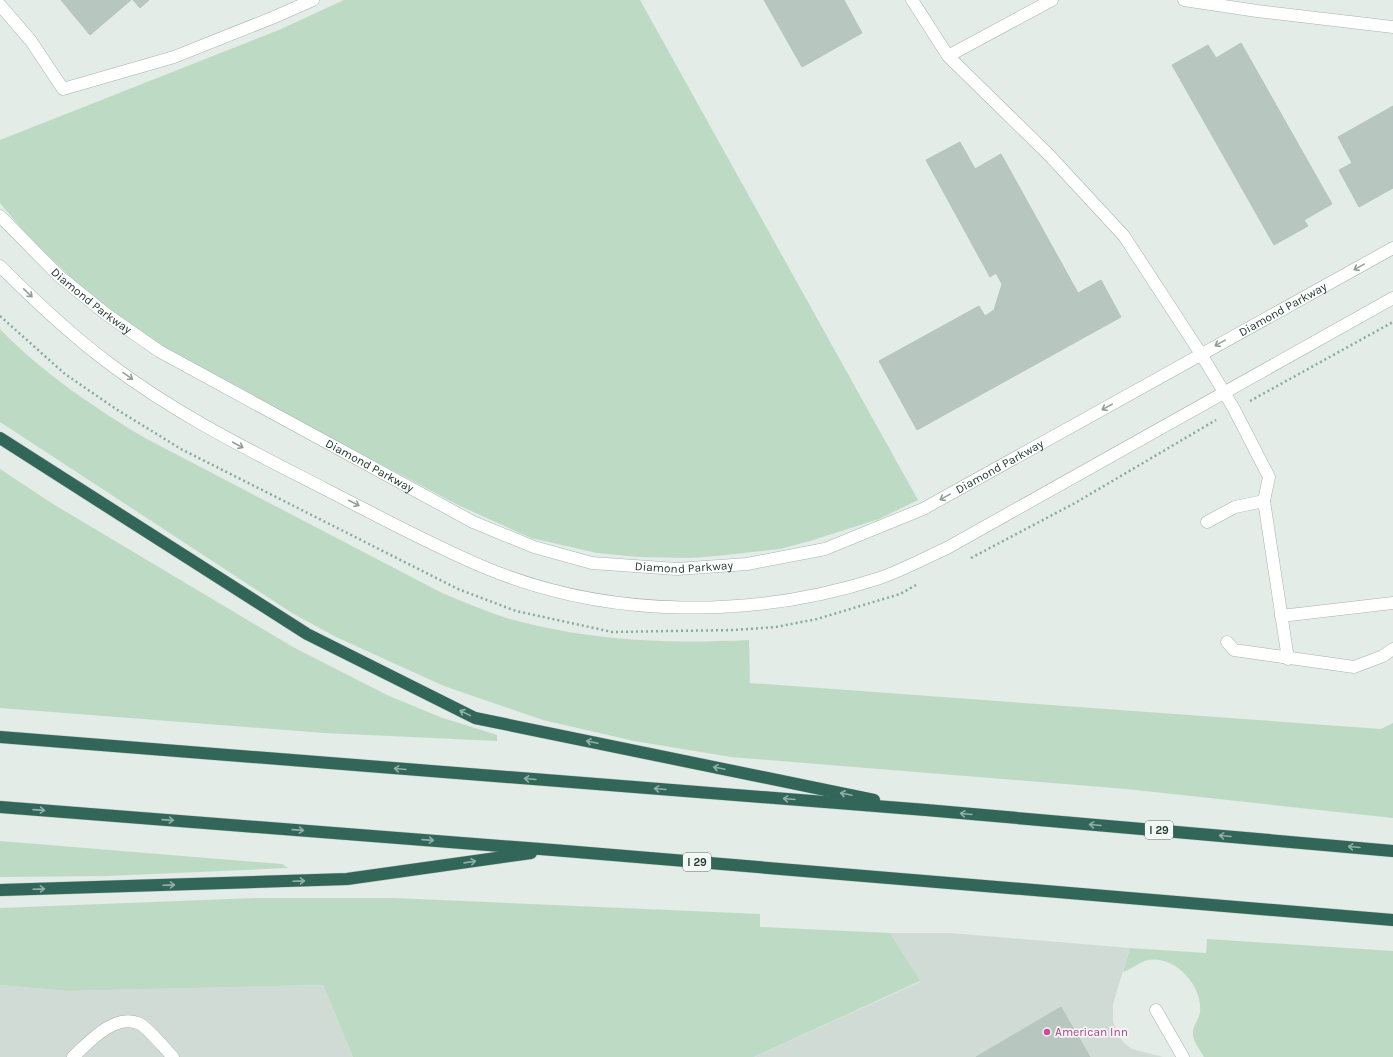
<svg xmlns="http://www.w3.org/2000/svg" width="1393" height="1057" font-family="Karla,sans-serif">
  <style>
    .built { fill: #d1dbd6 }
    .green { fill: #bddbc4 }
    .building { fill: #b8c6c0; stroke: #b5c5be }
    .lines { fill: none; stroke-linecap: round; stroke-linejoin: round }
    .minor-casing { stroke: #a6b4ae; stroke-width: 13 }
    .highway-casing { stroke: #c1c8c6; stroke-width: 13 }
    .path { stroke: #85ad9f; stroke-width: 2.5; stroke-dasharray: 2 3; stroke-linecap: butt }
    .minor { stroke: #fff; stroke-width: 12 }
    .highway { stroke: #316659; stroke-width: 12 }
    .oneway { stroke: #919e9a }
    .oneway2 { stroke: #92afa7 }
    .hotel-dot { fill: #d1479c; stroke: #f3f8f5; stroke-width: 1.5 }
    .labels { text-anchor: middle; stroke-width: 3.5; stroke-linejoin: round; paint-order: stroke }
    .shield { fill: #f3f8f5; stroke: #61746e; stroke-width: 1 }
    .shield-label { font-size: 11px; font-weight: bold; fill: #233c34 }
    .street-label { font-size: 12px; fill: #233c34; stroke: #f3f8f5 }
    .hotel-label { font-size: 12px; fill: #b23c85; stroke: #f3f8f5; text-anchor: start }
  </style>
  <rect width="100%" height="100%" fill="#e3ece7"/>
  <g class="built">
    <path d="M890 933H950L1130 948 1113 1004V1021L1116 1031 1124 1043 1132 1049 1163 1057H754L920 982Z"/>
    <path d="M0 985 67 991 323 985 353 1057H0Z"/>
  </g>
  <g class="green">
    <path d="M344 0H640L918 500 879 519 810 541 780 549 717 556 691 558 638 557 597 553 531 538 460 506 167 351 93 299 25 233 0 203V140L281 29Z"/>
    <path d="M0 329C40 371 96 409 145 438L442 593C464 602 487 612 510 619 591 641 666 644 749 640L750 683 1381 729 1393 723V818L1126 789 731 757 634 741 543 720 444 686 336 637 292 613 0 422Z"/>
    <path d="M0 469 53 504 293 647 387 695 440 717 497 735V741L324 733 0 708Z"/>
    <path d="M0 841 282 864 288 868 108 876 0 877Z"/>
    <path d="M255 898H394L760 914V927L890 933 920 981 754 1057H353L323 985 67 991 0 985V908Z"/>
    <path d="M1207 939 1393 951V1057H1204C1201 1051 1194 1043 1193 1035 1192 1026 1199 1020 1200 1012 1203 986 1175 955 1148 960 1139 962 1132 969 1123 972L1130 948 1206 953Z"/>
  </g>
  <g class="building">
    <path d="M61 0H131L90 35Z"/>
    <path d="M133 0H149L140 8Z"/>
    <path d="M764 0H844L862 33 802 67Z"/>
    <path d="M1241 43 1332 204 1304 220 1308 226 1274 245 1172 65 1208 45 1216 58Z"/>
    <path d="M1393 106V188L1359 207 1339 170 1352 163 1338 137Z"/>
    <path d="M960 142 975 169 1001 154 1078 293 1101 280 1121 317 917 430 879 361 979 306 985 316 994 310 1002 284 996 273 990 277 926 160Z"/>
    <path d="M1061 1007 1090 1057H976Z"/>
  </g>
  <g class="lines">
    <defs>
      <g id="minor">
        <path d="M912 0 948 56 1049 155 1124 236 1201 354 1234 409 1269 477 1264 501 1235 507 1207 522"/>
        <path d="M1184 0 1257 11 1393 27"/>
        <path d="M0 5 31 41 63 89 174 57 272 18 313 0"/>
        <path d="M948 56 1052 0"/>
        <path id="s1" d="M0 216 59 276 106 314 159 351 473 522 534 547 592 563 677 569 747 564 825 549 923 509 1393 248"/>
        <path d="M0 266C35 301 71 335 110 364 177 415 251 451 325 489 378 516 431 545 486 568 609 619 754 619 880 578 903 570 925 558 947 548L1393 298"/>
        <path d="M1264 501 1288 659"/>
        <path d="M1281 616 1393 603"/>
        <path d="M1227 642 1234 650 1354 667 1383 656 1393 649"/>
        <path d="M1156 1010 1183 1057"/>
        <path d="M73 1057C89 1042 115 1012 140 1024 148 1028 166 1050 173 1057"/>
      </g>
      <g id="highway">
        <path d="M0 438 307 634 475 718 874 800"/>
        <path d="M0 737 926 810 1393 851"/>
        <path d="M0 807 553 850 1393 920"/>
        <path d="M0 890 347 879 531 853"/>
      </g>
    </defs>
    <use href="#minor" class="minor-casing"/>
    <use href="#highway" class="highway-casing"/>
    <g class="path">
      <path d="M0 316 65 374 116 409 181 449 458 589 516 611 612 632 734 630 776 627 817 619 900 594 916 585"/>
      <path d="M1250 401 1393 322"/>
      <path d="M971 558 1075 503 1216 420"/>
    </g>
    <use href="#minor" class="minor"/>
    <use href="#highway" class="highway"/>
  </g>
  <defs><path id="oneway-shaft" d="M-6 0H5M1.5-3L5.5 0L1.5 3" fill="none" stroke-width="1.6" stroke-linecap="round" stroke-linejoin="round"/></defs>
  <g class="oneway">
    <use href="#oneway-shaft" transform="translate(1359 267) rotate(151)"/>
    <use href="#oneway-shaft" transform="translate(28 293) rotate(44)"/>
    <use href="#oneway-shaft" transform="translate(1220 343) rotate(151)"/>
    <use href="#oneway-shaft" transform="translate(128 376) rotate(35)"/>
    <use href="#oneway-shaft" transform="translate(1107 407) rotate(151)"/>
    <use href="#oneway-shaft" transform="translate(238 445) rotate(28)"/>
    <use href="#oneway-shaft" transform="translate(945 497) rotate(151)"/>
    <use href="#oneway-shaft" transform="translate(354 503) rotate(27)"/>
  </g>
  <g class="oneway2">
    <use href="#oneway-shaft" transform="translate(465 713) rotate(-154)"/>
    <use href="#oneway-shaft" transform="translate(592 742) rotate(-168)"/>
    <use href="#oneway-shaft" transform="translate(719 768) rotate(-168)"/>
    <use href="#oneway-shaft" transform="translate(400 769) rotate(-175)"/>
    <use href="#oneway-shaft" transform="translate(530 779) rotate(-175)"/>
    <use href="#oneway-shaft" transform="translate(660 789) rotate(-175)"/>
    <use href="#oneway-shaft" transform="translate(846 794) rotate(-168)"/>
    <use href="#oneway-shaft" transform="translate(789 799) rotate(-175)"/>
    <use href="#oneway-shaft" transform="translate(39 810) rotate(4)"/>
    <use href="#oneway-shaft" transform="translate(966 814) rotate(-175)"/>
    <use href="#oneway-shaft" transform="translate(168 820) rotate(4)"/>
    <use href="#oneway-shaft" transform="translate(1095 825) rotate(-175)"/>
    <use href="#oneway-shaft" transform="translate(298 830) rotate(4)"/>
    <use href="#oneway-shaft" transform="translate(1225 836) rotate(-175)"/>
    <use href="#oneway-shaft" transform="translate(428 840) rotate(4)"/>
    <use href="#oneway-shaft" transform="translate(1354 847) rotate(-175)"/>
    <use href="#oneway-shaft" transform="translate(470 862) rotate(-8)"/>
    <use href="#oneway-shaft" transform="translate(299 881) rotate(-2)"/>
    <use href="#oneway-shaft" transform="translate(169 885) rotate(-2)"/>
    <use href="#oneway-shaft" transform="translate(39 889) rotate(-2)"/>
  </g>
  <circle class="hotel-dot" cx="1047" cy="1032" r="4"/>
  <g class="labels">
    <g class="shield">
      <rect x="1145" y="821" width="28" height="18" rx="3"/>
      <rect x="683" y="853" width="28" height="18" rx="3"/>
    </g>
    <g class="shield-label">
      <text x="1159" y="834">I 29</text>
      <text x="697" y="866">I 29</text>
    </g>
    <g class="street-label">
      <text dy="4" stroke="none"><textPath href="#s1" startOffset="125">Diamond Parkway</textPath></text>
      <text dy="4" stroke="none"><textPath href="#s1" startOffset="1445">Diamond Parkway</textPath></text>
      <text dy="4" stroke="none"><textPath href="#s1" startOffset="449">Diamond Parkway</textPath></text>
      <text dy="4" stroke="none"><textPath href="#s1" startOffset="1121">Diamond Parkway</textPath></text>
      <text dy="4" stroke="none"><textPath href="#s1" startOffset="785">Diamond Parkway</textPath></text>
    </g>
    <g class="hotel-label">
      <text x="1055" y="1036">American Inn</text>
    </g>
  </g>
</svg>
